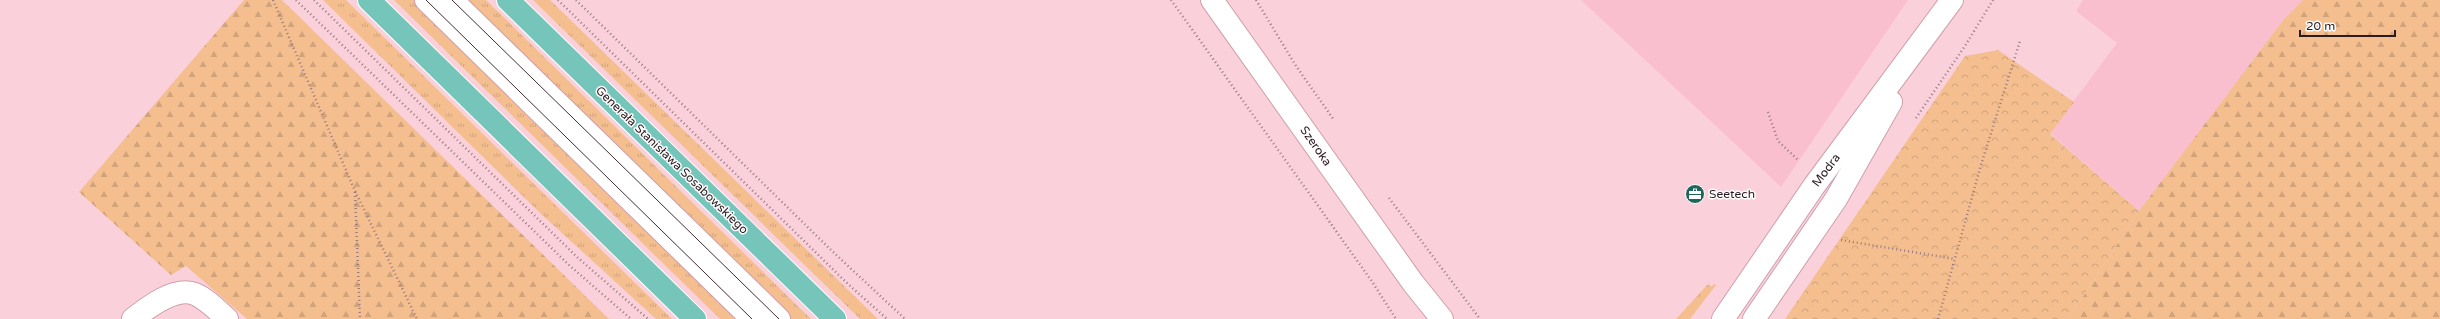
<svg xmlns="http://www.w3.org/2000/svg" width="2440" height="319" font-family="'Varela Round',sans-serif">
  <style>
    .built { fill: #f9bfce }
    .grass { fill: url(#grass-tufts) }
    .forest { fill: url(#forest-firs) }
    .park { fill: url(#park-crowns) }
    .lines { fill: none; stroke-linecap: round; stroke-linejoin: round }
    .minor-casing { stroke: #cf9fac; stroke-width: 24 }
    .major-casing { stroke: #fff; stroke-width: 24 }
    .path { stroke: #977a81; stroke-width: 2.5; stroke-dasharray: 1 3; stroke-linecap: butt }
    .minor { stroke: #fff; stroke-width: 22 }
    .major { stroke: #75c5bb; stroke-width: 22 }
    .tram { stroke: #402c32; stroke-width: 1 }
    .labels { text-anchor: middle; stroke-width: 3; stroke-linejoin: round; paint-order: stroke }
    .street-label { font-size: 12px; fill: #2b1a1f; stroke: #fefefe }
    .poi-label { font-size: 12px; fill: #2b1a1f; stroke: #fefefe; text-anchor: start }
  </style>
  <defs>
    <pattern id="grass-tufts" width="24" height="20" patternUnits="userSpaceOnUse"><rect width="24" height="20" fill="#f4be8f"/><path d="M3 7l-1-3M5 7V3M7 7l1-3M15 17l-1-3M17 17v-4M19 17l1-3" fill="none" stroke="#d1a37b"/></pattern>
    <pattern id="forest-firs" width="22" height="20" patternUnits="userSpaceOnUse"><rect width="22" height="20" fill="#f4be8f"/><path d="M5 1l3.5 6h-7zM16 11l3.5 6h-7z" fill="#d1a37b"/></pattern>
    <pattern id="park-crowns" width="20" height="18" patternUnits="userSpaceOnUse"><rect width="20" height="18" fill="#f4be8f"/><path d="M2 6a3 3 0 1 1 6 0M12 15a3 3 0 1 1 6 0" fill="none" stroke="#d1a37b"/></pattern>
  </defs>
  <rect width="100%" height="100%" fill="#fad1db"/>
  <g class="built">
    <path d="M1581 0H1908L1781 187Z"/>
    <path d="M2083 0H2303L2284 19 2139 211 2050 133 2117 43 2076 11Z"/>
  </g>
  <g class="grass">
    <path d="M323 0H346L672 319H656L539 212Z"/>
    <path d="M394 0H418L744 319H720Z"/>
    <path d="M462 0H486L811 319H788Z"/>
    <path d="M533 0H550L878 319H860Z"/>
    <path d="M1708 284 1711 287 1714 284 1716 285 1690 319H1676Z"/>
  </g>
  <g class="forest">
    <path d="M244 0H282L609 319H247L186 266 171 275 79 192Z"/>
    <path d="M2303 0H2440V319H2068L2139 211 2284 19Z"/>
  </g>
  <path class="park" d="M1998 50 2074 102 2050 134 2139 211 2068 319H1785L1965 56Z"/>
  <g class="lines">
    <defs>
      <g id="minor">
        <path d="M426 0 752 319"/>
        <path d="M452 0 779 319"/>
        <path d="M1212 0 1413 283 1442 319"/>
        <path d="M133 319C147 308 175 286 195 294 207 299 217 310 227 319"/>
        <path d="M1723 319 1814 186 1952 0"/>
        <path d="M1754 319 1836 199 1891 102"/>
      </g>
      <g id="major">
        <path d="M369 0 695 319"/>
        <path d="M508 0 835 319"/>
      </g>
    </defs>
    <use href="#minor" class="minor-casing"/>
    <use href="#major" class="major-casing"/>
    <g class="path">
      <path d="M273 0 355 191 417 319"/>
      <path d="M296 0 569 265 631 319"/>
      <path d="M314 0 577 257 648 319"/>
      <path d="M558 0 849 285 887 319"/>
      <path d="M576 0 832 251 905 319"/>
      <path d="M1171 0 1371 280 1396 319"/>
      <path d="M1256 0 1296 66 1334 120"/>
      <path d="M1768 112 1778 141 1798 160"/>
      <path d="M1916 118 1965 46 1993 0"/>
      <path d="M355 192 360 319"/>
      <path d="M1389 198 1480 319"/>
      <path d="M1841 240 1955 259"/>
      <path d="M1938 319 1981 165 2020 41"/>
    </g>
    <use href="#minor" class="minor"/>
    <use href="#major" class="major"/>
    <g class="tram">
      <path d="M426 0 752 319"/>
      <path d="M452 0 779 319"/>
    </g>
  </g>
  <defs>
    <symbol id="office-disc" viewBox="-11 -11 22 22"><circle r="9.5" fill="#1e665c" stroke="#fefefe"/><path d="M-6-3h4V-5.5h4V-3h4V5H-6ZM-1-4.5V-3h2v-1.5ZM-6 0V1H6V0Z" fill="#fff"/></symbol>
  </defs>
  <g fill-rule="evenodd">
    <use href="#office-disc" x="1684" y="183" width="22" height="22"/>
  </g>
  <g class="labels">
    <g class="street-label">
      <text transform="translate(1316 146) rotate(55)" y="4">Szeroka</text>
      <text transform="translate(672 160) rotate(44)" y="4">Generała Stanisława Sosabowskiego</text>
      <text transform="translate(1826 170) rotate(-53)" y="4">Modra</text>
    </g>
    <g class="poi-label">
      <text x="1709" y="198">Seetech</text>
    </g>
  </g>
  <path d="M2300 30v6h95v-6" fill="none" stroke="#2b1a1f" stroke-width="2"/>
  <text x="2306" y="30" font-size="12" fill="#2b1a1f" stroke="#fefefe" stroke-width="3" paint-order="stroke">20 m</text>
</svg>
